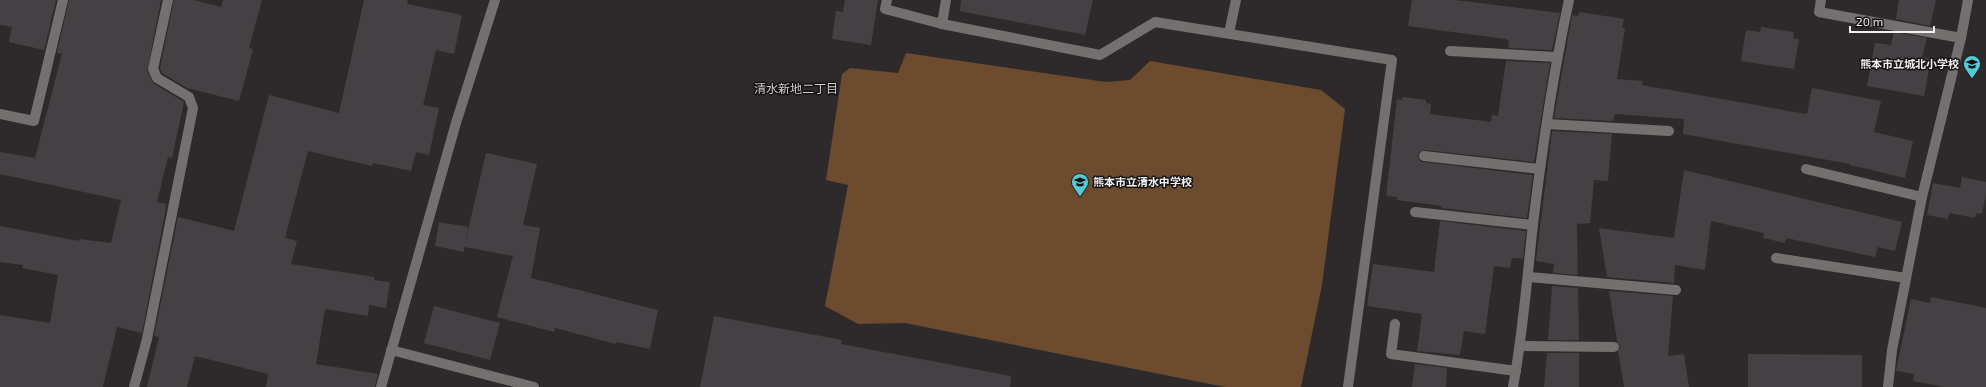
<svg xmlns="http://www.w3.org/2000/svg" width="1986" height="387" font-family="'Exo 2','Noto Sans JP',sans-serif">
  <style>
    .green { fill: #6c4b2e }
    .building { fill: #444144 }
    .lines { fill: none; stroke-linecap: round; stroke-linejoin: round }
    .lane { stroke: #737170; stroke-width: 10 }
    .street { stroke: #737170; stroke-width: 10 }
    .labels { text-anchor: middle; stroke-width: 3; stroke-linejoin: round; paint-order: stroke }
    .poi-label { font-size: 11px; font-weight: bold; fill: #f3f0f1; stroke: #151314; text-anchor: end }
    .neighbourhood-label { font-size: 12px; fill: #cfcacb; stroke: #151314 }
  </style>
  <rect width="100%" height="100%" fill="#2e2a2b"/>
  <path class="green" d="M906 53 1106 82 1130 80 1150 61 1321 90 1345 109 1322 285 1301 387H1225L905 323 858 324 825 306 848 185 826 180 842 74 850 68 898 73Z"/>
  <g class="building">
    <path d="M0 0H56L44 50 9 42 12 27 0 25Z"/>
    <path d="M69 0H161L147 71 153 83 184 102 172 158 168 157 157 202 166 204 165 213 142 333 117 327 103 387H0V315L50 323 58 275 22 268 23 265 0 262V226L79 241V239L111 243 121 200 0 174V152L35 158 62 54 57 53Z"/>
    <path d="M174 0H194L221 7 223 0H262L249 48 253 49 239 101 187 88 162 73 160 68Z"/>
    <path d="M364 0H408L407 4 462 15 454 54 436 50 423 105 439 108 429 155 416 152 411 171 373 163 372 166 308 151 285 238 297 241 291 264 374 277V280L390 282 386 308 369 305 368 316 325 309 316 364 378 374 375 387H266L268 374 195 356 187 387H147L159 337 154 336 178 217 234 231 269 95 339 113Z"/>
    <path d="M845 0H878L871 45 832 39 836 11 843 12Z"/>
    <path d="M961 0H1093L1085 35 960 11Z"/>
    <path d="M1412 0H1455L1560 13 1552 50 1508 48 1509 41 1505 39 1408 26Z"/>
    <path d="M1899 0H1936L1930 26 1896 19Z"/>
    <path d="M1579 12 1624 19 1622 28H1625L1617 79 1643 81 1642 85 1807 114 1812 88 1881 101 1874 132 1913 141 1905 178 1850 165V164L1683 134 1684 119 1615 114 1613 121 1554 118 1572 15 1578 16Z"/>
    <path d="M1761 27 1794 32 1793 38 1799 39 1794 69 1741 61 1746 30 1760 32Z"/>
    <path d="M1894 32 1927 38 1922 57 1931 59 1924 96 1867 86 1875 43 1891 45Z"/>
    <path d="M1506 61 1550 63 1534 162 1425 150 1419 152 1418 156 1420 161 1423 162 1533 175 1527 218 1441 208 1442 206 1397 200V197L1386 196 1397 99 1402 100V97L1426 100V103L1431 104 1430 114 1491 122 1492 115 1498 116Z"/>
    <path d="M1552 131 1612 134 1608 181 1594 180 1590 223 1577 224 1578 275 1553 273 1554 264 1536 261Z"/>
    <path d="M486 153 537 164 523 225 540 228 531 278 658 310 650 349 617 342 616 344 555 328 554 332 497 317 513 256 464 247V252L435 246 439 222 468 227 465 243Z"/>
    <path d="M1684 170 1902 222 1895 251 1878 247 1875 257 1786 238 1785 243 1763 238 1764 233 1711 221 1705 270 1675 265 1674 283 1607 277 1599 228 1674 238Z"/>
    <path d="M1962 177 1986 182V194L1982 214 1976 213 1975 218 1949 213 1948 219 1927 215 1933 183 1960 188Z"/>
    <path d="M1440 221 1526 231 1523 259 1512 258 1510 268 1494 266 1485 334 1464 331 1460 355 1417 351 1422 314 1367 306 1373 264 1434 272Z"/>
    <path d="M1552 286 1578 288 1579 340H1548Z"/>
    <path d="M1609 291 1673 296 1668 356 1684 354 1689 387H1624L1618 351 1620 347 1617 341Z"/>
    <path d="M1931 297 1986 308V387H1944L1913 381 1914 374 1896 371 1911 299 1930 303Z"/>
    <path d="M434 306 500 323 490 360 424 343Z"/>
    <path d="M714 316 842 340 841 344 1011 376 1010 387H700Z"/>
    <path d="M1547 353H1579V387H1544Z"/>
    <path d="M1748 354 1862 355V387H1748Z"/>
    <path d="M1415 364 1447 368 1446 387H1412Z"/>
  </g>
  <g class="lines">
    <g class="lane">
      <path d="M1450 51 1556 57"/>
      <path d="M0 114 34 121 63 0"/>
      <path d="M1547 124 1669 131"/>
      <path d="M1424 156 1540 169"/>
      <path d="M1806 169 1922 197"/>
      <path d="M1415 212 1533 225"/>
      <path d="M1776 258 1906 278"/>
      <path d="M1529 277 1676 290"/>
      <path d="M1395 324 1391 354 1516 371"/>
      <path d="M1520 346 1614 347"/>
      <path d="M134 387 147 339 193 108 189 97 157 78 153 69 168 0"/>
    </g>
    <g class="street">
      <path d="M887 0 885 9 942 24 1100 55 1155 22 1392 60 1348 387"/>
      <path d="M1821 0 1819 12 1961 38"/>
      <path d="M942 24 946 0"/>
      <path d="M1229 33 1236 0"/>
      <path d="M391 350 534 387"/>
      <path d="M381 387 456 123 495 0"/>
      <path d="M1513 387C1523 333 1527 279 1533 224 1542 149 1553 74 1569 0"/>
      <path d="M1888 387 1892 350 1922 197 1961 38 1968 0"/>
    </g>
  </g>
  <defs>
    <symbol id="school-pin" viewBox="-11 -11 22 30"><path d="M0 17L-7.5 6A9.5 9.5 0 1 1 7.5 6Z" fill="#52cbd7" stroke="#151314"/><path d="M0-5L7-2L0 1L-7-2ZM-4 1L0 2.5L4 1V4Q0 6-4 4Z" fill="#111"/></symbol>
  </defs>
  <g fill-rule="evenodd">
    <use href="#school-pin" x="1962" y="54" width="20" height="27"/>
    <use href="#school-pin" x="1070" y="172" width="20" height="27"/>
  </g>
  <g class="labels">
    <g class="poi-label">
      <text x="1959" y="68">熊本市立城北小学校</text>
      <text x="1093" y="186" text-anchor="start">熊本市立清水中学校</text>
    </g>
    <g class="neighbourhood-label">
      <text x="796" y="93">清水新地二丁目</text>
    </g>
  </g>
  <path d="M1850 26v6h84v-6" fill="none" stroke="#f3f0f1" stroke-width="2"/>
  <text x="1856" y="26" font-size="12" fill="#f3f0f1" stroke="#151314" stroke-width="3" paint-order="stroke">20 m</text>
</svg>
